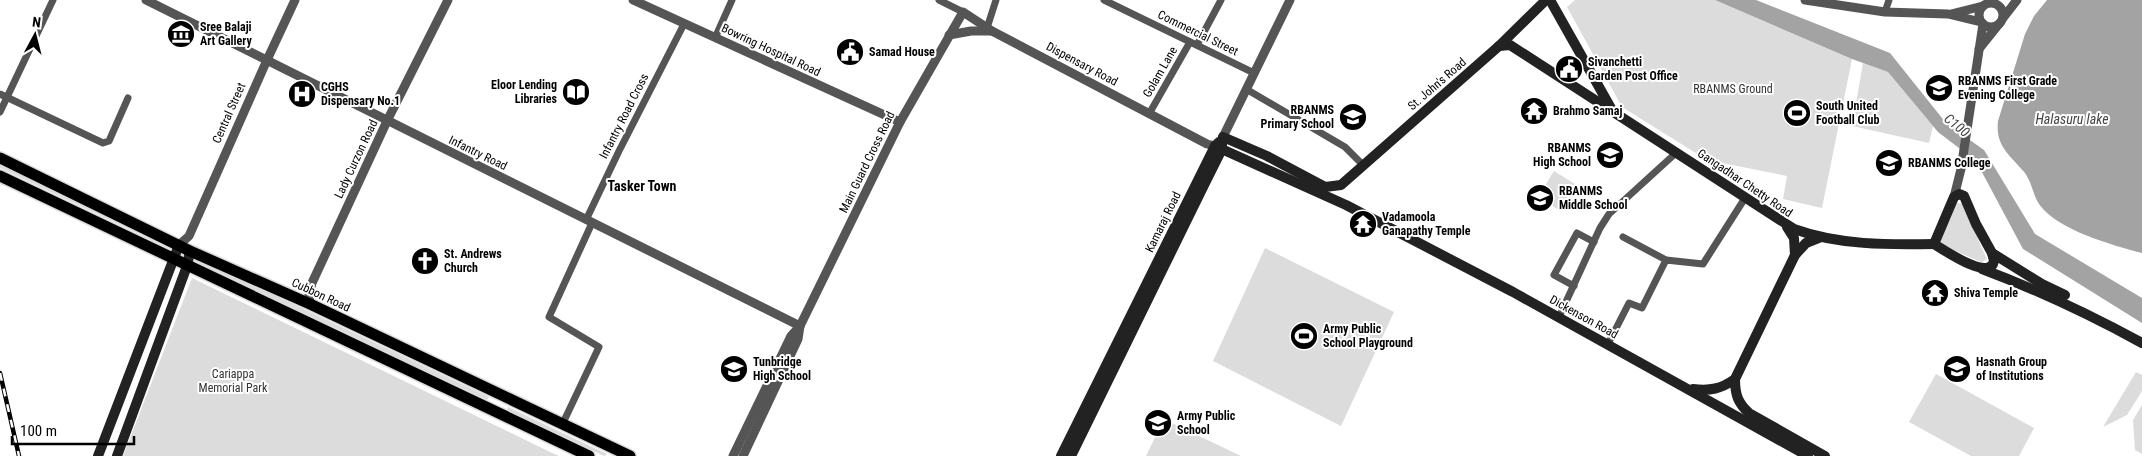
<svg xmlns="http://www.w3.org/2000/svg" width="2142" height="456" font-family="'Roboto Condensed',sans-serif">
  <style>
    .green { fill: #dcdcdc }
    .water { fill: #a3a3a3 }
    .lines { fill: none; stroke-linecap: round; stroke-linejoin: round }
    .primary-casing { stroke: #dbdbdb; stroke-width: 14 }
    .minor { stroke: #555; stroke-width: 7 }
    .tertiary { stroke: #555; stroke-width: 9 }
    .secondary { stroke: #222; stroke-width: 10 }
    .primary { stroke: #000; stroke-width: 11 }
    .rail-casing { stroke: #000; stroke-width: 4.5 }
    .rail { stroke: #fff; stroke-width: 2.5; stroke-dasharray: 8; stroke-linecap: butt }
    .labels { text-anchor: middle; stroke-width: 4; stroke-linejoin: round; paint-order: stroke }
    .poi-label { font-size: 12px; font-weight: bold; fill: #000; stroke: #fff; text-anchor: start }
    .street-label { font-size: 12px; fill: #000; stroke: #fff }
    .park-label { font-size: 12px; fill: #333; stroke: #fff }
    .water-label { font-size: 14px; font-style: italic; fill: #444; stroke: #fff }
    .neighbourhood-label { font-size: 14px; font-weight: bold; fill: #000; stroke: #fff }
  </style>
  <rect width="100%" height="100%" fill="#fff"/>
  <g class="green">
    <path d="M1575 0H1715L1852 59 1822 208 1783 199 1787 176 1707 160 1622 107 1567 7Z"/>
    <path d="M1863 63 1888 72 1933 126 1929 143 1852 126Z"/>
    <path d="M0 164 167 245V247L0 168Z"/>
    <path d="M1554 171 1575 184 1559 210 1538 197Z"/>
    <path d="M1957 203 1965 204 1979 242 1987 259 1981 262 1941 245 1939 239 1950 220Z"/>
    <path d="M1265 248 1394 312 1341 426 1213 361Z"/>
    <path d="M200 260 489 397 487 400 199 264Z"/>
    <path d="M192 278 546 450 559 456H123Z"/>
    <path d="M2136 372 2142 375V391L2127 415 2103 427Z"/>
    <path d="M1936 374 2034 428 2019 456H1971L1909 422Z"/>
    <path d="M2142 405V454L2135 450 2133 420Z"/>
    <path d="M508 407 607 454 604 456 507 410Z"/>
    <path d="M1174 424 1241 456H1146L1160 427Z"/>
  </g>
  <g class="water">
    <path d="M1715 0H1756L1890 53 1946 123 1984 150 2035 234 2142 298V323L2023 249 1976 161 1938 132 1888 72 1852 59Z"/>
    <path d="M2047 0H2142V253C2112 245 2057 230 2039 204 2033 195 2032 183 2025 173 2010 155 1995 146 1998 121L2025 34 2034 16Z"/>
  </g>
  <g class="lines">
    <defs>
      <g id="primary">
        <path d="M0 158 190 251 310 304 630 456"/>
        <path d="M0 176 589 456"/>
      </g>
    </defs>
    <use href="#primary" class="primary-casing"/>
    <g class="minor">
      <path d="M939 0 963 12"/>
      <path d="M1104 0 1254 73"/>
      <path d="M1885 12 1889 0"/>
      <path d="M987 28 996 0"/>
      <path d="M715 38 732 0"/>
      <path d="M1197 45 1221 0"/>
      <path d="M1246 89 1345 147 1363 165"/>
      <path d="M0 94 103 143 109 141 128 98"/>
      <path d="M0 112 53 0"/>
      <path d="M1149 114 1190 42"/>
      <path d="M586 220 619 151 684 24"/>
      <path d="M1623 237 1666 260"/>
      <path d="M1574 286 1554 275 1577 233 1594 242"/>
      <path d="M1559 317 1600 228 1609 214 1677 152"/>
      <path d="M1608 344 1629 303 1642 308 1666 260 1703 264 1745 198"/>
      <path d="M562 425 599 347 549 317 592 223"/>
    </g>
    <g class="tertiary">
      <path d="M146 0 800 326"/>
      <path d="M633 0 900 122"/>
      <path d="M1805 0 1885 12 1948 14 1981 22"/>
      <circle cx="1991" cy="15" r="12"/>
      <path d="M1951 14 1983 6"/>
      <path d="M2003 18 2017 0"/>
      <path d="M949 35 971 31H991"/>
      <path d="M1979 49 1999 24"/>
      <path d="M1223 137 1290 0"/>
      <path d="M1954 197 1961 169 1983 24"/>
      <path d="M179 245 189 236 267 60 295 0"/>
      <path d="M310 304 309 295 312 283 387 121 448 0"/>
      <path d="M733 456 791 336 800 326"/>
      <path d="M743 456 798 339 800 326 900 122 963 12 992 31 1207 144 1215 146"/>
    </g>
    <g class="secondary">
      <path d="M1550 0 1612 110"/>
      <path d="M1499 46 1510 45 1794 229C1838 245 1888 245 1934 244"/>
      <path d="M1223 137 1267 156 1325 187 1341 185 1499 46 1546 0"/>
      <path d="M1215 146 1346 205 1513 292 1808 456"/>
      <path d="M1959 194 1964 196 1976 224 1992 253 1994 261C1990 282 1944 250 1934 244L1954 197Z"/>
      <path d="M1787 227 1794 238 1795 255"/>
      <path d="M1992 253 2042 284 2065 295"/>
      <path d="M1982 269C2038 290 2089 314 2142 343"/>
      <path d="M1735 379C1735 395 1738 403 1749 413L1825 456"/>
      <path d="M1693 389C1710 391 1721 389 1735 379L1795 255 1806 243 1821 237"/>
      <path d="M98 456 179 245"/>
      <path d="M117 456 187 266 190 251"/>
      <path d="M1061 456 1215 146 1219 142"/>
      <path d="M1071 456 1204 185 1222 149V143"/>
    </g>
    <use href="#primary" class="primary"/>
    <defs>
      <path id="rail" d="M0 373 19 456"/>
    </defs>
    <use href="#rail" class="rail-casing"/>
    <use href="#rail" class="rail"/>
  </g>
  <defs>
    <symbol id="museum-disc" viewBox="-11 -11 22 22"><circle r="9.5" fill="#000" stroke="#fff"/><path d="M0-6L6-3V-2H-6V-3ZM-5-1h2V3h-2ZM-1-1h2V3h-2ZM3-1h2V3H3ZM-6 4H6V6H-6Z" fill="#fff"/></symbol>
    <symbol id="civic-disc" viewBox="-11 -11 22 22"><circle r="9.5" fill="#000" stroke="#fff"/><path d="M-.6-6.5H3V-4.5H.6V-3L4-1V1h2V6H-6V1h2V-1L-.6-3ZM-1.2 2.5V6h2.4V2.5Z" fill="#fff"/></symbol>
    <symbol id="university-disc" viewBox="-11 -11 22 22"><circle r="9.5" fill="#000" stroke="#fff"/><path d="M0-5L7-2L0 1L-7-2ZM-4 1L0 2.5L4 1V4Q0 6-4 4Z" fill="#fff"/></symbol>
    <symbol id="library-disc" viewBox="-11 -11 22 22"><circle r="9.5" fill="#000" stroke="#fff"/><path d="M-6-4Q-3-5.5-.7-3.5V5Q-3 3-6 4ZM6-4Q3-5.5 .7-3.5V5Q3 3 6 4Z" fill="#fff"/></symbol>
    <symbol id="hospital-disc" viewBox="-11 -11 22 22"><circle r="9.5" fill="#000" stroke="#fff"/><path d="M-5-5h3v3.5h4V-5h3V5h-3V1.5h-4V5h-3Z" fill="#fff"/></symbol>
    <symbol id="temple-disc" viewBox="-11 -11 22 22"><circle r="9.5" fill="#000" stroke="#fff"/><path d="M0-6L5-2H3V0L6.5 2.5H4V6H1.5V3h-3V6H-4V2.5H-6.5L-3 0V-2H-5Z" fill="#fff"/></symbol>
    <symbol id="stadium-disc" viewBox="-11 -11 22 22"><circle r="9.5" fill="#000" stroke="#fff"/><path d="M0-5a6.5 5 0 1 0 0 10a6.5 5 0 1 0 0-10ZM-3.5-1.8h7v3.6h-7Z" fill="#fff"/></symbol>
    <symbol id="school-disc" viewBox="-11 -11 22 22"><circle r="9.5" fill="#000" stroke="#fff"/><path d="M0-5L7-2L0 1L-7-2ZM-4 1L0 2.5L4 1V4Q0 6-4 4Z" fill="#fff"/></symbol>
    <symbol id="church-disc" viewBox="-11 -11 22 22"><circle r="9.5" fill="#000" stroke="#fff"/><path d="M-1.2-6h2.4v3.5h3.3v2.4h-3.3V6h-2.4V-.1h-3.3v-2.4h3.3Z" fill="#fff"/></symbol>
  </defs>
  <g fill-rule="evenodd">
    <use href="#museum-disc" x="165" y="18" width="32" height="32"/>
    <use href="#civic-disc" x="834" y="36" width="32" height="32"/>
    <use href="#civic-disc" x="1553" y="53" width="32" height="32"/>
    <use href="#university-disc" x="1923" y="72" width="32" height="32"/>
    <use href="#library-disc" x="560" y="76" width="32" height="32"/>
    <use href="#hospital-disc" x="286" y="78" width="32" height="32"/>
    <use href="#temple-disc" x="1518" y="95" width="32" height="32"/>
    <use href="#stadium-disc" x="1781" y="97" width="32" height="32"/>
    <use href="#school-disc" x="1337" y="101" width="32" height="32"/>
    <use href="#school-disc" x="1594" y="139" width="32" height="32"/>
    <use href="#university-disc" x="1873" y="147" width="32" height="32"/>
    <use href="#school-disc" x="1524" y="182" width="32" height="32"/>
    <use href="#temple-disc" x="1347" y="208" width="32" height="32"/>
    <use href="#church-disc" x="409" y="245" width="32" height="32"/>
    <use href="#temple-disc" x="1919" y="277" width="32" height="32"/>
    <use href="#stadium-disc" x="1288" y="320" width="32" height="32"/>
    <use href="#school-disc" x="718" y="353" width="32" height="32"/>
    <use href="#university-disc" x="1941" y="353" width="32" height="32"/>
    <use href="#school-disc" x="1142" y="407" width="32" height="32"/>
  </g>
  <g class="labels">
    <g class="poi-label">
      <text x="200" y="31">Sree Balaji<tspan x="200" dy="14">Art Gallery</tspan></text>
      <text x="869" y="56">Samad House</text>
      <text x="1588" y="66">Sivanchetti<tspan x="1588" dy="14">Garden Post Office</tspan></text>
      <text x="1958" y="85">RBANMS First Grade<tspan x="1958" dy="14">Evening College</tspan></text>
      <text x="557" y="89" text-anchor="end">Eloor Lending<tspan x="557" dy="14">Libraries</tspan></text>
      <text x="321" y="91">CGHS<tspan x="321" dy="14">Dispensary No.1</tspan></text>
      <text x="1816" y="110">South United<tspan x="1816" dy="14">Football Club</tspan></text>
      <text x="1334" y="114" text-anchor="end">RBANMS<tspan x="1334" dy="14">Primary School</tspan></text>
      <text x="1553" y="115">Brahmo Samaj</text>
      <text x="1591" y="152" text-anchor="end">RBANMS<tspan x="1591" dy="14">High School</tspan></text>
      <text x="1908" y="167">RBANMS College</text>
      <text x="1559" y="195">RBANMS<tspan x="1559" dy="14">Middle School</tspan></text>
      <text x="1382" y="221">Vadamoola<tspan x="1382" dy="14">Ganapathy Temple</tspan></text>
      <text x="444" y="258">St. Andrews<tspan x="444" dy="14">Church</tspan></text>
      <text x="1954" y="297">Shiva Temple</text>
      <text x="1323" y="333">Army Public<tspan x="1323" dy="14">School Playground</tspan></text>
      <text x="753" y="366">Tunbridge<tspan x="753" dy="14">High School</tspan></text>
      <text x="1976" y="366">Hasnath Group<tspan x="1976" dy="14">of Institutions</tspan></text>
      <text x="1177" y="420">Army Public<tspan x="1177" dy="14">School</tspan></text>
    </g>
    <g class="street-label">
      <text transform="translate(1198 33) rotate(26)" y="4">Commercial Street</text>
      <text transform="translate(771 50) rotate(25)" y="4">Bowring Hospital Road</text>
      <text transform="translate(1082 64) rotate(28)" y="4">Dispensary Road</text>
      <text transform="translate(1160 72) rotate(-60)" y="4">Golam Lane</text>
      <text transform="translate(1437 84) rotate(-41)" y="4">St. John's Road</text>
      <text transform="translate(229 113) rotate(-66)" y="4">Central Street</text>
      <text transform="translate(624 116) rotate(-63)" y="4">Infantry Road Cross</text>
      <text transform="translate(478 153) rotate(26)" y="4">Infantry Road</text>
      <text transform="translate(356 159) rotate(-65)" y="4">Lady Curzon Road</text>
      <text transform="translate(867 162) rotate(-64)" y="4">Main Guard Cross Road</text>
      <text transform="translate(1745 183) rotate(34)" y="4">Gangadhar Chetty Road</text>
      <text transform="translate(1163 222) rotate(-64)" y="4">Kamaraj Road</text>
      <text transform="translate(321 295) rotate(25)" y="4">Cubbon Road</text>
      <text transform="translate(1584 317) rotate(29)" y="4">Dickenson Road</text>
    </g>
    <g class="park-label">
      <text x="1733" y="93">RBANMS Ground</text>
      <text x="233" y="378">Cariappa<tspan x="233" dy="14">Memorial Park</tspan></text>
    </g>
    <g class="water-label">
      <text x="2072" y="124">Halasuru lake</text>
      <text transform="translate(1957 125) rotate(39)" y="5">C100</text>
    </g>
    <g class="neighbourhood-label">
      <text x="642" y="191">Tasker Town</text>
    </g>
  </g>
  <g transform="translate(35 35) rotate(7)" stroke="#ffffff" stroke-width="4" paint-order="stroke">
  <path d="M0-4L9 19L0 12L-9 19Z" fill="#000000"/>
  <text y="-8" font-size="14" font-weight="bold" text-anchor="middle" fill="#000000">N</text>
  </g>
  <path d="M12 436v8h122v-8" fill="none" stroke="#000000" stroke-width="2.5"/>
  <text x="20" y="436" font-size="15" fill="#000000" stroke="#ffffff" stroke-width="4" paint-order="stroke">100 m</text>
</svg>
